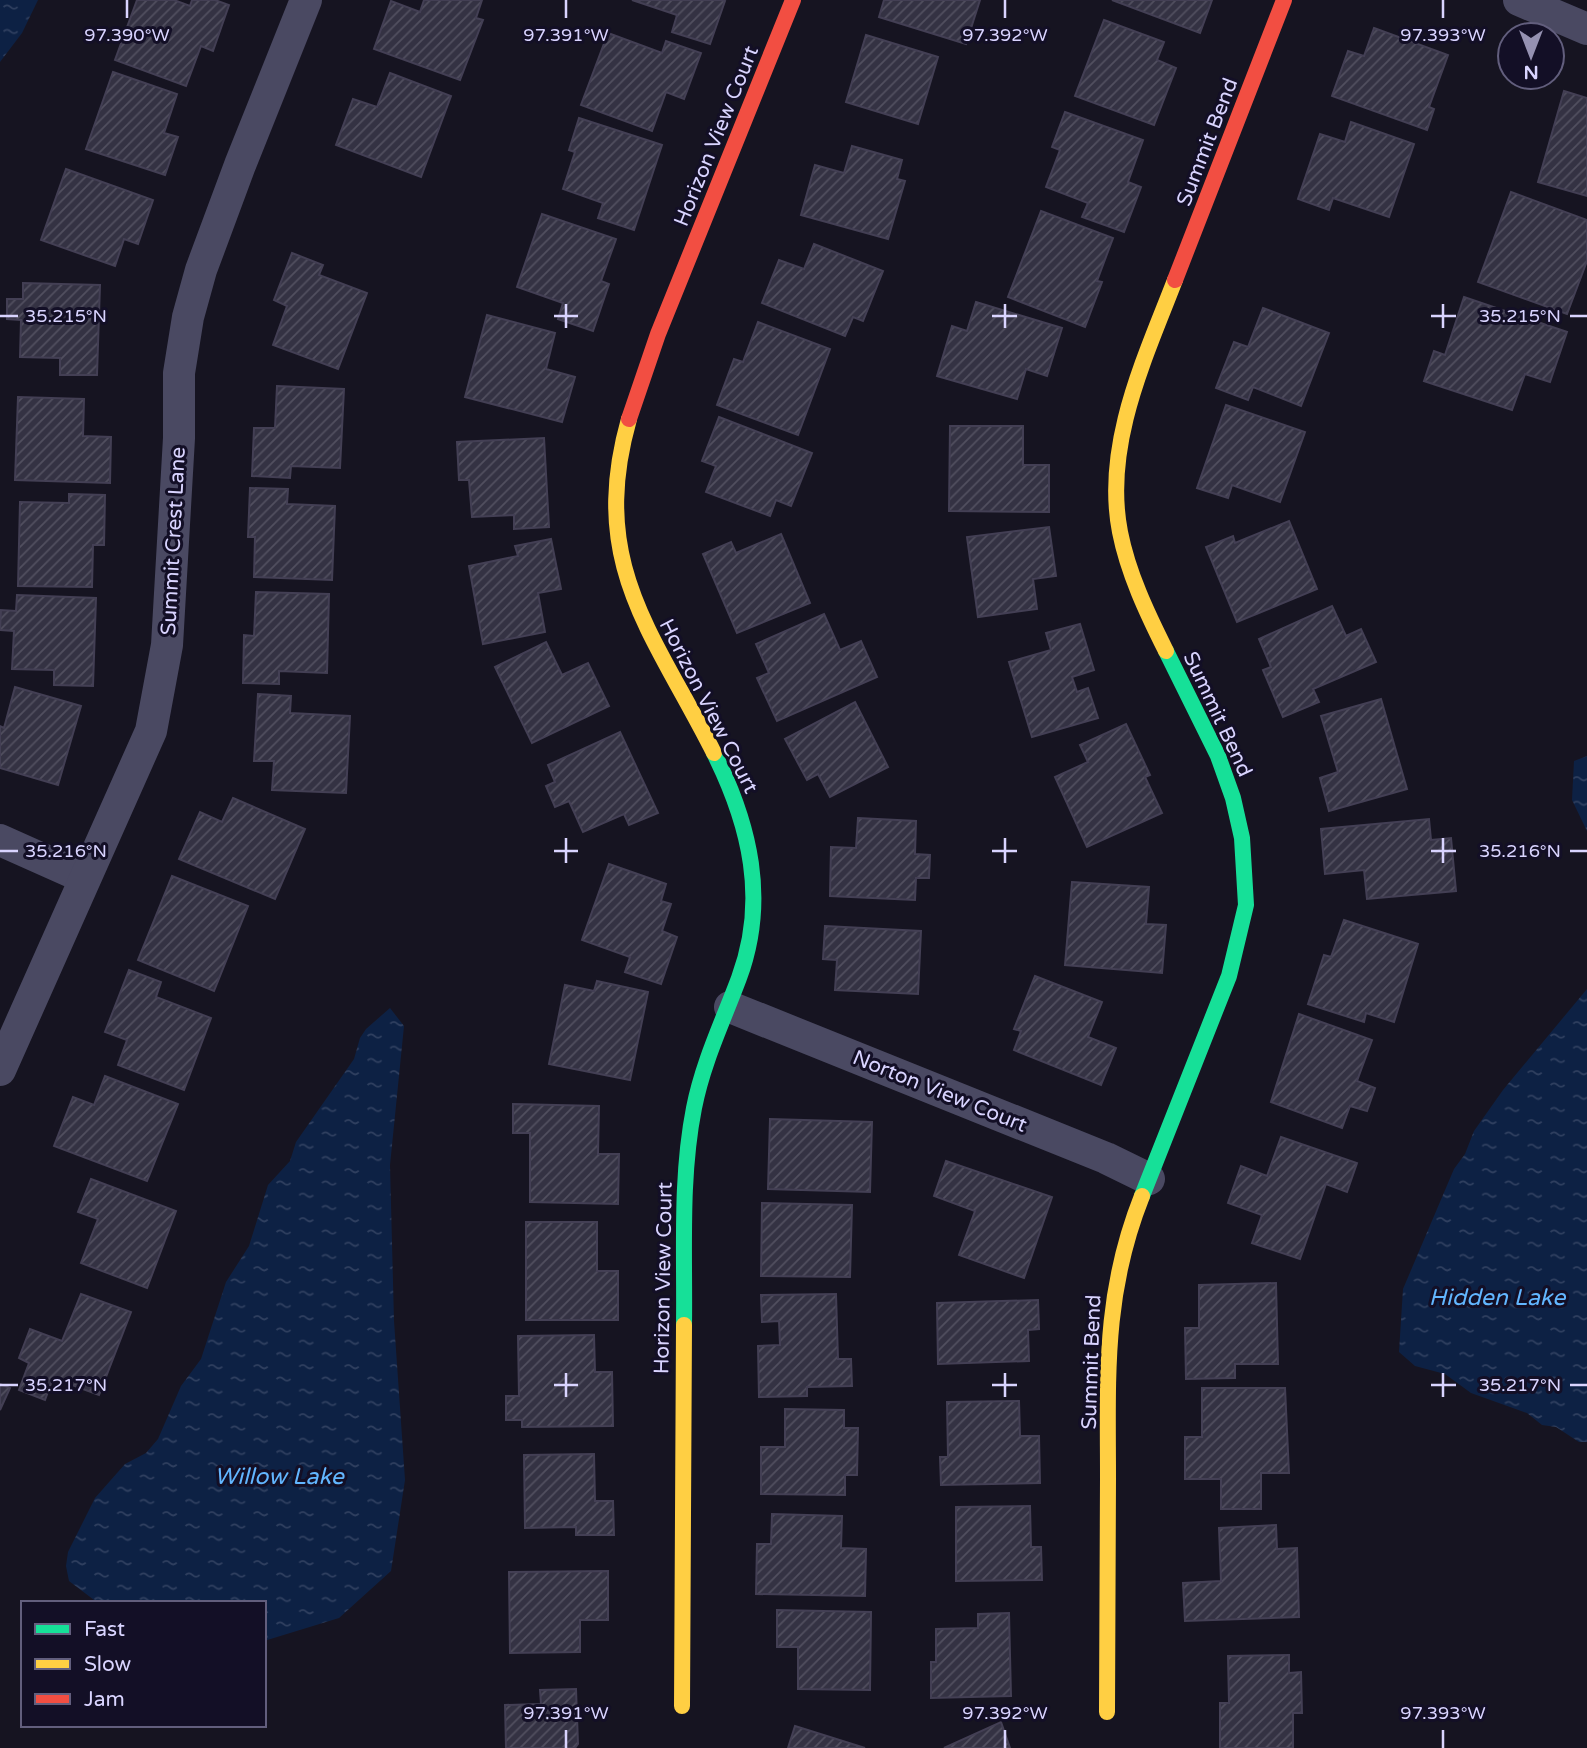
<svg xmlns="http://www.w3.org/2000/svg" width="1587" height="1748" font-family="'Varela Round',sans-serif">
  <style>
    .water { fill: url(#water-ripples) }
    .building { fill: url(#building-hatch); stroke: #433f54; stroke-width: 2 }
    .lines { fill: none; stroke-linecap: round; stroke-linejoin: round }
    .street { stroke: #4a4962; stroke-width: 32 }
    .fast { stroke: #16e098; stroke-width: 16 }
    .slow { stroke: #ffcf43; stroke-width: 16 }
    .jam { stroke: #f24e42; stroke-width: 16 }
    .ticks { fill: none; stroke: #d9d4ff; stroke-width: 2.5 }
    .labels { text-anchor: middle; stroke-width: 6; stroke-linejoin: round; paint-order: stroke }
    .street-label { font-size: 21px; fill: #d9d4ff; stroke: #130f26 }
    .water-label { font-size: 23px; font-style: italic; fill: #62b6ff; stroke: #130f26 }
    .ticks-label { font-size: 18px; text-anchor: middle; fill: #d9d4ff; stroke: #130f26; stroke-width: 6; stroke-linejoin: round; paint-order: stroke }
  </style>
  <defs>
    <pattern id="water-ripples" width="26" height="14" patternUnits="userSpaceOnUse" patternTransform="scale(1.75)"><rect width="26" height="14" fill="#0d2144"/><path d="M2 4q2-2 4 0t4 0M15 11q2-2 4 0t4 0" fill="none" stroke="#304060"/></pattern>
    <pattern id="building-hatch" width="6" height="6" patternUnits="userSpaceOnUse" patternTransform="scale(1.75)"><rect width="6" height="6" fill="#343243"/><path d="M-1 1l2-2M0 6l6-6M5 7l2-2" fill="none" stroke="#514f5f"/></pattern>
  </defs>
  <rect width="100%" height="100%" fill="#161421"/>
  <g class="water">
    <path d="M0 0H38L22 33 0 62Z"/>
    <path d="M1587 756V831L1572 800 1574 761Z"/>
    <path d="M1587 989V1442H1579L1556 1427 1542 1425 1527 1413 1471 1393 1445 1374 1415 1366 1399 1352 1403 1289 1454 1169 1465 1154 1474 1131 1503 1090Z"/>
    <path d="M390 1008 404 1026 390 1165 394 1321 405 1480 391 1571 339 1618 264 1641V1603H98L69 1581 66 1566 68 1552 95 1498 125 1464 146 1453 158 1439 181 1386 201 1359 226 1282 249 1246 268 1185 290 1161 296 1142 354 1059 360 1038 366 1029Z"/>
  </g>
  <g class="building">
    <path d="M137 0H174L190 6 192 0H215L229 5 213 51 201 46 186 86 115 60Z"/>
    <path d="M424 0H482L476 18 483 20 460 80 374 49 391 1 420 12Z"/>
    <path d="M632 0H722L725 1 710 44 672 32 677 15Z"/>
    <path d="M884 0H980L966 44 879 17Z"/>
    <path d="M1112 0H1212L1200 33Z"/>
    <path d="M1104 20 1164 42 1157 60 1176 68 1154 125 1075 96Z"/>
    <path d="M1374 28 1448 55 1429 107 1434 109 1427 130 1332 96 1348 51 1364 56Z"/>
    <path d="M608 33 662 53 666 41 701 53 684 99 666 92 652 131 581 105Z"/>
    <path d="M866 35 938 57 918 124 846 102Z"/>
    <path d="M113 72 177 94 164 133 178 137 165 175 86 149Z"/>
    <path d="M390 73 451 96 421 177 336 145 353 99 377 107Z"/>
    <path d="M1564 91 1587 98V196L1538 182Z"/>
    <path d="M1065 112 1143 140 1128 182 1141 187 1124 232 1082 217 1088 203 1046 187 1060 150 1052 147Z"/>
    <path d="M579 118 662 145 634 230 598 218 603 203 563 189 575 152 569 150Z"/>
    <path d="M1351 122 1414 144 1389 217 1333 198 1329 210 1298 199 1320 134 1345 142Z"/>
    <path d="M852 146 902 160 897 179 905 181 888 239 801 215 815 165 844 173Z"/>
    <path d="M66 169 153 200 138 244 124 239 115 266 41 240Z"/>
    <path d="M1511 192 1587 220V261L1567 314 1478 282Z"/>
    <path d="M1041 211 1113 238 1097 281 1102 282 1085 327 1008 297Z"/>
    <path d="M542 214 616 239 601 281 609 284 593 331 558 319 563 303 517 287Z"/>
    <path d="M814 244 883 271 863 321 853 317 845 336 762 303 779 260 804 269Z"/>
    <path d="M292 253 323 265 319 275 367 293 338 369 273 345 287 306 274 300Z"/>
    <path d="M23 283 100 285 97 375H60V358L20 357 21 320 7 319V299H23Z"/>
    <path d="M1464 297 1567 332 1550 382 1525 374 1512 410 1424 381 1434 351 1445 355Z"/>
    <path d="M976 302 1062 328 1047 376 1026 369 1017 399 937 376 952 326 967 331Z"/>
    <path d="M1263 308 1329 333 1301 406 1253 387 1248 400 1216 388 1234 342 1248 347Z"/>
    <path d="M487 315 555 333 546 369 575 377 562 422 465 397Z"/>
    <path d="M758 322 830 349 798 435 717 405 734 359 743 362Z"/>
    <path d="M277 386 344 389 340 468 291 466 290 478 252 476 254 428H275Z"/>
    <path d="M18 397 84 399 83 436 111 437 110 483 15 480Z"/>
    <path d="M1226 405 1305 432 1280 502 1232 485 1228 498 1197 488Z"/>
    <path d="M719 417 812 453 791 506 776 500 770 516 706 492 716 466 702 461Z"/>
    <path d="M950 426H1023V465H1049V512L949 511Z"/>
    <path d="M544 438 549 527 514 529V515L472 517 469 480H459L457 442Z"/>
    <path d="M250 488 288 489 287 504 335 506 332 580 254 577 255 537H248Z"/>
    <path d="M69 494 105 495 104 545H93L92 587 18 586 20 502 69 503Z"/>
    <path d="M1289 521 1317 589 1237 622 1206 547 1233 536 1235 543Z"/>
    <path d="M1049 527 1056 576 1033 579 1037 609 978 617 967 537Z"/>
    <path d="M781 534 810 603 737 633 703 554 731 542 736 553Z"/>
    <path d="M551 539 561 589 538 593 545 632 483 644 469 566 518 556 515 546Z"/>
    <path d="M256 592 329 594 327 673 279 671V684L243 683 244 635 254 636Z"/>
    <path d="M17 595 96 598 93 686 54 685V670L12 669 14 631 0 630 1 610 16 611Z"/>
    <path d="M1332 606 1346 636 1361 629 1376 662 1313 689 1319 702 1283 717 1263 670 1271 667 1259 639Z"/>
    <path d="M824 614 840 650 861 641 877 677 777 721 757 678 769 673 756 644Z"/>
    <path d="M1080 624 1094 670 1072 677 1077 692 1088 688 1098 718 1032 737 1009 662 1051 650 1046 633Z"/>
    <path d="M546 642 562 675 588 663 609 706 532 743 495 667Z"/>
    <path d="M15 687 81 706 58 785 0 768V726L4 728Z"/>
    <path d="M258 694 291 696 290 713 350 716 346 793 272 790 274 761H254Z"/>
    <path d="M1381 699 1407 789 1329 811 1320 778 1338 772 1321 716Z"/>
    <path d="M855 702 888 767 830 797 818 774 807 780 785 739Z"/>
    <path d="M1126 724 1150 775 1145 777 1162 813 1087 847 1055 777 1088 762 1080 745Z"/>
    <path d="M620 732 658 813 629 825 624 814 583 832 569 801 555 807 546 786 555 782 548 765Z"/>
    <path d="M233 798 305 829 275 899 179 859 200 812 222 822Z"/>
    <path d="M858 818 916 821 915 854 930 855 929 878H916L915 900 830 896 831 847 856 848Z"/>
    <path d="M1429 819 1431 840 1451 838 1456 891 1367 899 1364 870 1325 874 1321 829Z"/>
    <path d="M609 864 666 884 661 901 671 904 662 931 677 937 661 984 625 972 630 957 582 940Z"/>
    <path d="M172 876 248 906 214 991 138 960Z"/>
    <path d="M1072 882 1149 887 1146 924 1166 925 1162 973 1065 965Z"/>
    <path d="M1344 920 1418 944 1394 1022 1366 1013 1364 1022 1308 1004 1324 955 1331 957Z"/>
    <path d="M825 926 921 931 918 994 835 990 837 960 823 959Z"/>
    <path d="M129 970 161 982 156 997 211 1018 184 1090 118 1065 127 1040 105 1032Z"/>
    <path d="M1035 976 1102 1002 1088 1037 1116 1048 1101 1085 1014 1050 1021 1031 1014 1029Z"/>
    <path d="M597 981 648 992 630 1080 549 1064 565 985 594 991Z"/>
    <path d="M1299 1014 1372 1040 1357 1081 1375 1088 1367 1111 1350 1106 1342 1128 1271 1102Z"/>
    <path d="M105 1076 178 1104 147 1181 54 1146 73 1097 94 1105Z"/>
    <path d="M513 1104 599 1106 598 1154H619L618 1204 530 1202V1133H513Z"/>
    <path d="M770 1119 872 1122 870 1192 768 1189Z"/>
    <path d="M1281 1137 1357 1163 1347 1192 1326 1184 1300 1259 1252 1243 1262 1215 1228 1203 1241 1166 1267 1176Z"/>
    <path d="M946 1161 1052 1197 1024 1278 959 1255 975 1211 934 1196Z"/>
    <path d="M91 1179 176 1211 147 1288 81 1263 98 1219 78 1212Z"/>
    <path d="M762 1203 852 1205 850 1277 761 1276Z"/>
    <path d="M526 1222H597V1271H618V1320H526Z"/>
    <path d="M1276 1283 1278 1364H1235V1378L1186 1379 1185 1328H1199V1285Z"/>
    <path d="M81 1294 131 1312 99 1395 53 1378 45 1400 19 1390 29 1363 19 1358 30 1329 62 1341Z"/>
    <path d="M836 1294 838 1359H851L852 1386 807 1387V1396L759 1397 758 1346 780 1345 779 1321 762 1322 761 1295Z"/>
    <path d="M1038 1300 1039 1329 1028 1330 1029 1361 938 1364 937 1303Z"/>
    <path d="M594 1335 595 1372H612L613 1426 522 1427V1420H506V1396H519L518 1336Z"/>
    <path d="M0 1384 10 1388 0 1410Z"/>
    <path d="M1202 1388H1285L1289 1473H1261V1509H1221V1479H1185V1437H1202Z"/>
    <path d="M1019 1401 1020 1436H1039L1040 1483 941 1485 940 1457H948L947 1402Z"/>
    <path d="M785 1409 844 1410V1428H858L857 1475H845V1495L761 1494V1447H785Z"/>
    <path d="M594 1454 595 1501H613L614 1535H576V1527L525 1528 524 1455Z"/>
    <path d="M1030 1506 1031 1547H1041L1042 1580 956 1581V1507Z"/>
    <path d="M772 1514 842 1516 841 1548 866 1549 865 1596 756 1594 757 1544H771Z"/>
    <path d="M1276 1525 1277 1549 1297 1548 1299 1617 1185 1621 1183 1583 1221 1581 1219 1528Z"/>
    <path d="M608 1571V1620H580V1652L510 1653 509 1572Z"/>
    <path d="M777 1610 871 1612 870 1690 798 1689V1647H777Z"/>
    <path d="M1009 1613 1011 1696 931 1698V1662H936V1629L978 1628V1614Z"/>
    <path d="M1289 1655V1673L1301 1672 1302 1713H1293V1748H1220V1703H1229L1228 1656Z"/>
    <path d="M576 1689 578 1744 575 1748H506L505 1705 541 1704 540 1690Z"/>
    <path d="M1001 1722 1010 1748H944Z"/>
    <path d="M795 1726 865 1748H788Z"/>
  </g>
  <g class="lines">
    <g class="street">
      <path d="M1519 0 1587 29"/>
      <path d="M0 840 85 878"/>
      <path d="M730 1007 1106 1158 1149 1179"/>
      <path d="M0 1070 151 731 167 645 179 438V373L188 317 201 270 240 165 306 0"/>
    </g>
    <g class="fast">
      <path d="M1142 1196 1229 976 1246 905 1242 838 1233 798 1218 756 1166 651"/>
      <path d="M684 1325C685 1253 680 1179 694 1108 703 1062 723 1021 739 978 768 900 750 825 714 753"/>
    </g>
    <g class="slow">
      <path d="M629 419C588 564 653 632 714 753"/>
      <path d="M1166 651C1147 613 1128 573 1120 532 1103 445 1145 358 1175 280"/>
      <path d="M682 1706 684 1325"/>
      <path d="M1107 1712C1107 1634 1107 1556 1108 1478 1108 1376 1103 1294 1142 1196"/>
    </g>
    <g class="jam">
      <path d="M1175 280 1284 0"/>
      <path d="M629 419 658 334 793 0"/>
    </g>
  </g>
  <path class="ticks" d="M127 0V18M566 0V18M1005 0V18M1443 0V18M566 304V328M1005 304V328M1443 304V328M0 316H18M554 316H578M992 316H1017M1431 316H1456M1570 316H1587M566 838V863M1005 838V863M1443 838V863M0 851H18M554 851H578M992 851H1017M1431 851H1456M1570 851H1587M566 1373V1397M1005 1373V1397M1443 1373V1397M0 1385H18M554 1385H578M992 1385H1017M1431 1385H1456M1570 1385H1587M566 1730V1748M1005 1730V1748M1443 1730V1748"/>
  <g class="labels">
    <g class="street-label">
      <text transform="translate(716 136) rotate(-68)" y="7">Horizon View Court</text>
      <text transform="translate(1207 142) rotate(-69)" y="7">Summit Bend</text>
      <text transform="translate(173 541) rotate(-87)" y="7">Summit Crest Lane</text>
      <text transform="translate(709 706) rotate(63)" y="7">Horizon View Court</text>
      <text transform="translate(1218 714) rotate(65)" y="7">Summit Bend</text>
      <text transform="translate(940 1091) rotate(22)" y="7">Norton View Court</text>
      <text transform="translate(663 1278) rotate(-89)" y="7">Horizon View Court</text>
      <text transform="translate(1091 1362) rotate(-88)" y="7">Summit Bend</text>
    </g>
    <g class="water-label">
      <text x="1497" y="1305">Hidden Lake</text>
      <text x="279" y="1484">Willow Lake</text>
    </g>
  </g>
  <g class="ticks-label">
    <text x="127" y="41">97.390°W</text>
    <text x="566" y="41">97.391°W</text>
    <text x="1005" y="41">97.392°W</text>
    <text x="1443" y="41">97.393°W</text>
    <text x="1520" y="322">35.215°N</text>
    <text x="66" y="322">35.215°N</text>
    <text x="1520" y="857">35.216°N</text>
    <text x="66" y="857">35.216°N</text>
    <text x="1520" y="1391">35.217°N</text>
    <text x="66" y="1391">35.217°N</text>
    <text x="566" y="1719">97.391°W</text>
    <text x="1005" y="1719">97.392°W</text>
    <text x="1443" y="1719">97.393°W</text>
  </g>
  <rect x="21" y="1601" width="245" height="126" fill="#130f26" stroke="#625e7d" stroke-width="2"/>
  <rect x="35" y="1624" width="35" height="10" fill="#16e098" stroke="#625e7d" stroke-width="2"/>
  <text x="84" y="1636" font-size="21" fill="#d9d4ff">Fast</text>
  <rect x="35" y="1659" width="35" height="10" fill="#ffcf43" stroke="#625e7d" stroke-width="2"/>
  <text x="84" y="1671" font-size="21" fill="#d9d4ff">Slow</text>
  <rect x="35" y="1694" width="35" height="10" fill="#f24e42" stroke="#625e7d" stroke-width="2"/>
  <text x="84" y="1706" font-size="21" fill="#d9d4ff">Jam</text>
  <g transform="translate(1531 56) rotate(180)"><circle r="33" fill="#130f26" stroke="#625e7d" stroke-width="2"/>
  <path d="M0-5L12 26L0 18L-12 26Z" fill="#9591b1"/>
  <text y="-10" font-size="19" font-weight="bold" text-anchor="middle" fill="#d9d4ff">N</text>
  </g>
</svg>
